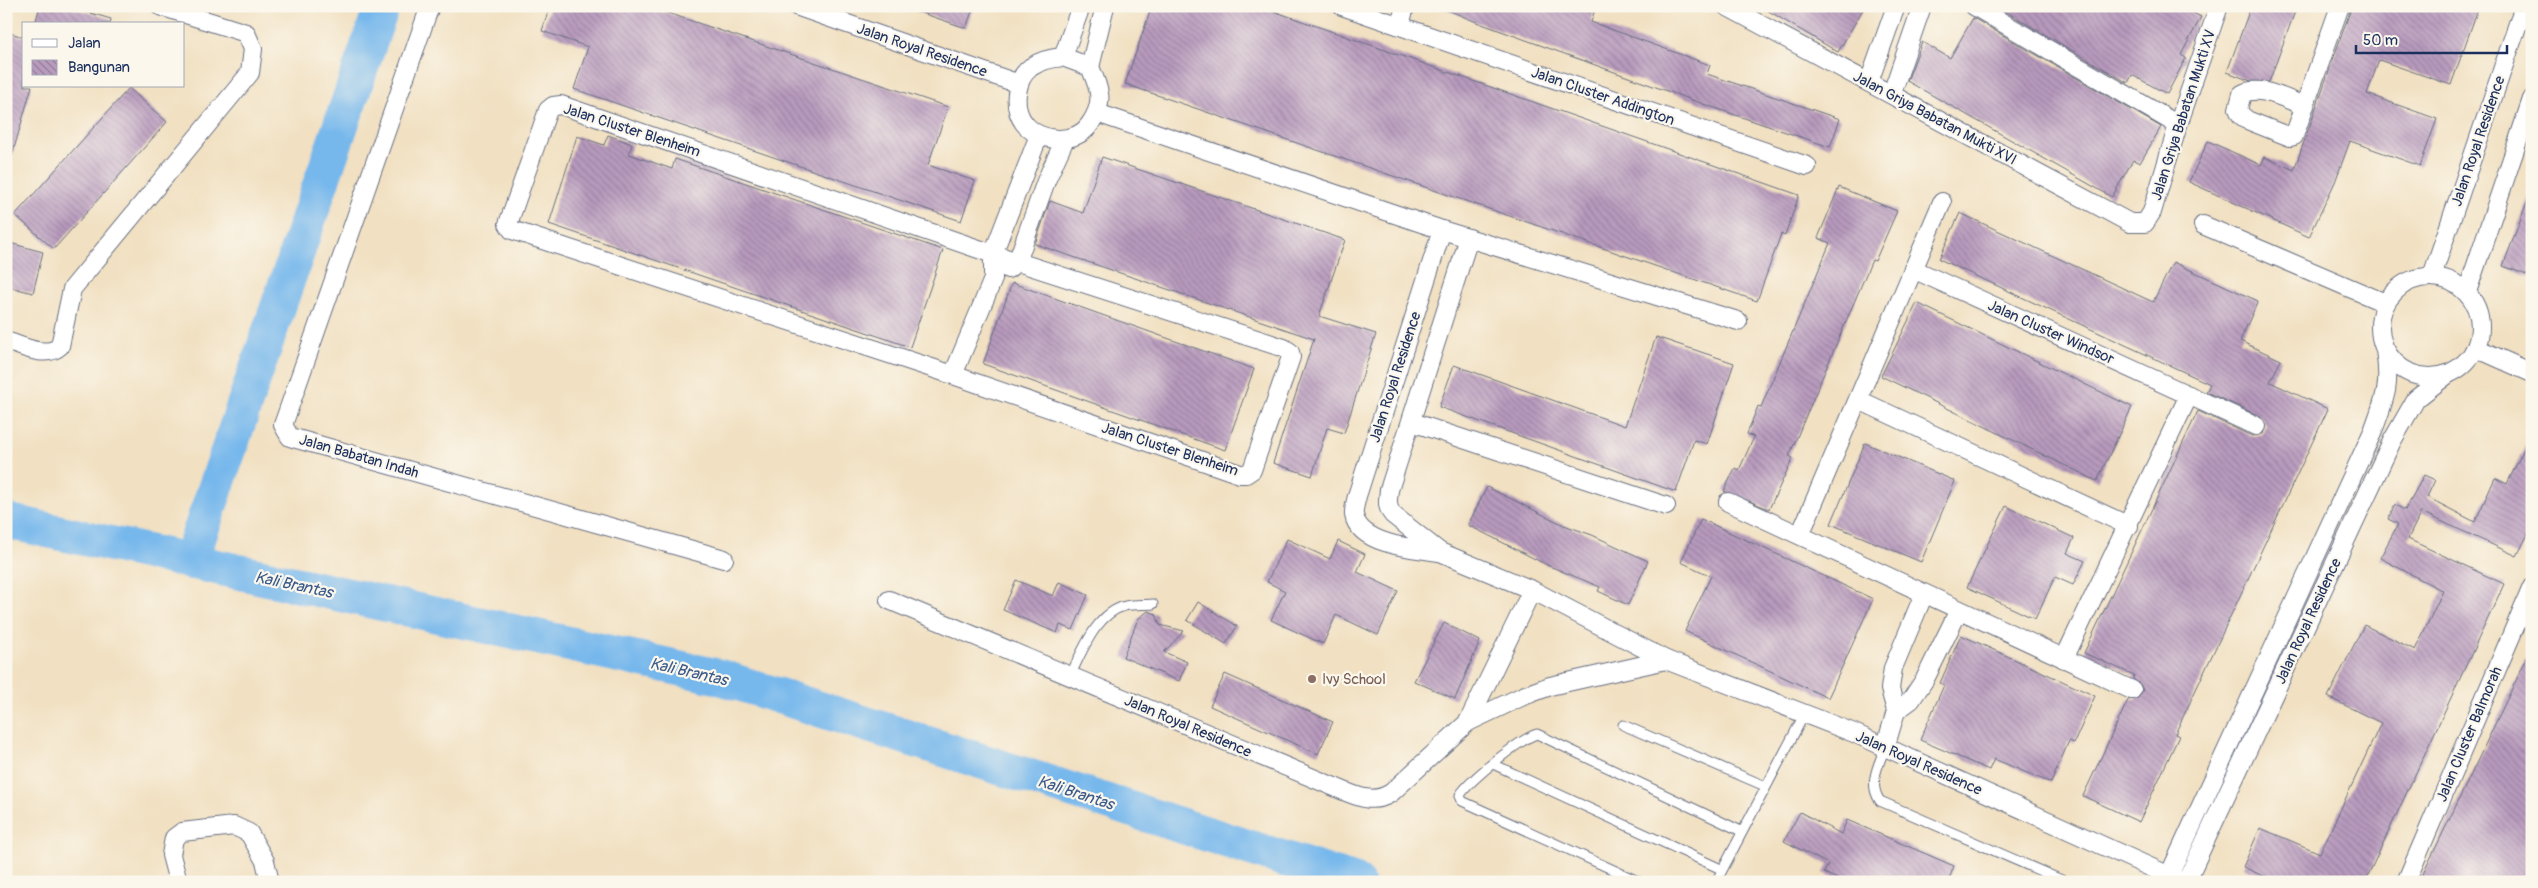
<svg xmlns="http://www.w3.org/2000/svg" width="2538" height="888" font-family="Pangolin,sans-serif">
  <style>
    .lines { fill: none; stroke-linecap: round; stroke-linejoin: round }
    .river { stroke: #77b8ec; stroke-width: 36 }
    .building { fill: url(#building-back-hatch) }
    .service-casing { stroke: #666d81; stroke-width: 11 }
    .minor-casing { stroke: #666d81; stroke-width: 20 }
    .service { stroke: #fff; stroke-width: 9 }
    .minor { stroke: #fff; stroke-width: 18 }
    .education-dot { fill: #8d6e63; stroke: #fbf7ec; stroke-width: 2 }
    .labels { text-anchor: middle; stroke-width: 4.5; stroke-linejoin: round; paint-order: stroke }
    .street-label { font-size: 15px; fill: #1b2f5e; stroke: #fbf7ec }
    .education-label { font-size: 15px; fill: #785e54; stroke: #fbf7ec; text-anchor: start }
    .water-label { font-size: 16px; font-style: italic; fill: #375889; stroke: #fbf7ec }
  </style>
  <defs>
    <pattern id="building-back-hatch" width="6" height="6" patternUnits="userSpaceOnUse" patternTransform="scale(1.25)"><rect width="6" height="6" fill="#b89abd"/><path d="M-1 5l2 2M0 0l6 6M5-1l2 2" fill="none" stroke="#957e9d"/></pattern>
  </defs>
  <rect width="100%" height="100%" fill="#fbf7ec"/>
  <filter id="ink" filterUnits="userSpaceOnUse"><feTurbulence type="fractalNoise" baseFrequency=".02" numOctaves="2"/><feDisplacementMap in="SourceGraphic" scale="10" xChannelSelector="R" yChannelSelector="G"/><feConvolveMatrix kernelMatrix="1 2 1 2 8 2 1 2 1" color-interpolation-filters="sRGB"/></filter>
  <filter id="wash" filterUnits="userSpaceOnUse"><feTurbulence type="fractalNoise" baseFrequency=".0096" numOctaves="4" result="noise"/><feDisplacementMap in="SourceGraphic" scale="20" xChannelSelector="R" yChannelSelector="G"/><feGaussianBlur stdDeviation="1.12" result="paint"/><feColorMatrix in="noise" values="0 0 0 0 0 0 0 0 0 0 0 0 0 0 0 0 0 1.4 0 .05"/><feComposite in="paint" operator="in"/></filter>
  <g filter="url(#wash)">
    <rect width="100%" height="100%" fill="#f1e0c1"/>
    <g class="lines">
      <g class="river">
        <path d="M6 521 720 677 1356 882"/>
        <path d="M190 562 382 6"/>
      </g>
    </g>
    <g id="blocks">
      <g class="building">
        <path d="M40 6H66L111 19 110 24H35Z"/>
        <path d="M550 6H647L948 107 928 165 975 181 961 221 574 89 588 47 542 31Z"/>
        <path d="M911 6H974L966 28 910 9Z"/>
        <path d="M1152 6H1259L1799 195 1785 236 1781 234 1757 301 1125 84Z"/>
        <path d="M1438 6H1596L1591 22 1710 65 1707 74 1840 119 1830 147 1703 104 1479 23Z"/>
        <path d="M1760 6H1865L1838 52Z"/>
        <path d="M1996 6H2180L2201 17 2181 55 2186 58 2167 94 2132 75 2128 83Z"/>
        <path d="M2251 6H2297L2269 82 2251 81 2227 72Z"/>
        <path d="M2352 6H2479L2451 85 2379 60 2367 94 2437 119 2420 166 2350 141 2335 182 2309 237 2189 182 2208 141 2261 165 2265 157 2294 170Z"/>
        <path d="M1973 18 2161 127 2140 163 2133 160 2112 197 1907 81 1922 42 1950 58Z"/>
        <path d="M6 32 24 37V86H32L11 159 6 158Z"/>
        <path d="M129 88 167 122 54 249 15 215Z"/>
        <path d="M608 135 632 144 629 154 652 162 672 169 675 159 943 250 910 347 549 224 577 136 604 145Z"/>
        <path d="M1102 157 1345 240 1319 316 1376 334 1344 433 1327 428 1312 476 1273 463 1314 339 1035 244 1050 201 1083 213Z"/>
        <path d="M1839 187 1897 211 1875 261 1872 260 1789 456 1793 458 1769 509 1724 491 1735 468 1739 470 1754 437 1747 434 1758 406 1761 407 1830 243 1818 238Z"/>
        <path d="M2530 194H2532V277L2503 266Z"/>
        <path d="M1960 213 2153 302 2173 262 2258 301 2240 341 2281 360 2270 382 2328 409 2175 734 2179 736 2139 822 2083 796 2128 700 2138 698 2143 690 2140 684 2133 679 2134 675 2084 653 2198 411 2252 436 2263 434 2266 425 2260 416 2206 392 2210 384 1939 259Z"/>
        <path d="M6 242 43 252 33 293 6 286Z"/>
        <path d="M1012 283 1254 369 1225 450 983 364Z"/>
        <path d="M1917 303 2132 407 2097 481 1881 376Z"/>
        <path d="M1656 337 1734 363 1707 444 1694 440 1676 492 1439 407 1454 365 1625 426Z"/>
        <path d="M2532 432V526L2517 556 2421 512 2408 539 2504 584 2365 882H2277L2243 867 2260 828 2320 853 2381 723 2328 697 2364 625 2415 650 2443 591 2380 558 2398 524 2388 519 2395 505 2405 510 2424 475 2435 480 2427 497 2475 522 2495 478 2507 484Z"/>
        <path d="M1865 443 1955 481 1921 562 1831 524Z"/>
        <path d="M1487 487 1564 525 1592 535 1648 561 1628 605 1598 591 1600 587 1547 565 1468 525Z"/>
        <path d="M2006 506 2074 538 2067 553 2085 561 2073 585 2055 577 2035 619 1967 587Z"/>
        <path d="M1701 519 1873 599 1828 698 1685 631 1711 576 1681 562Z"/>
        <path d="M1287 539 1330 559 1338 541 1365 554 1357 572 1398 591 1378 635 1336 615 1323 644 1271 620 1285 591 1267 582Z"/>
        <path d="M1016 580 1053 596 1059 582 1088 595 1073 630 1060 625 1057 633 1003 610Z"/>
        <path d="M1198 602 1237 626 1226 644 1187 620Z"/>
        <path d="M1148 611 1156 614 1160 625 1184 631 1164 652 1187 662 1179 681 1123 657 1138 619Z"/>
        <path d="M1444 623 1480 641 1455 699 1414 681Z"/>
        <path d="M1961 635 2095 696 2074 743 2069 741 2051 783 1994 759 1989 770 1920 740 1944 685 1940 683Z"/>
        <path d="M2532 647V882H2419L2451 816Z"/>
        <path d="M1225 674 1333 722 1318 754 1210 706Z"/>
        <path d="M1800 812 1841 834 1847 820 1954 866 1948 882H1844L1824 873 1828 864 1784 841Z"/>
      </g>
    </g>
  </g>
  <g filter="url(#ink)">
    <use href="#blocks" fill-opacity="0" stroke="#666d81" stroke-width="1"/>
    <g class="lines">
      <defs>
        <g id="service">
          <path d="M1070 676C1082 652 1096 613 1125 606 1134 604 1144 605 1153 604"/>
          <path d="M1623 725 1765 786"/>
          <path d="M1885 748C1878 766 1868 784 1880 801L2066 882"/>
          <path d="M1493 764 1721 869"/>
          <path d="M1640 882 1462 801 1460 795C1471 779 1520 739 1537 734L1741 831"/>
          <path d="M1716 882 1804 715"/>
        </g>
        <g id="minor">
          <path d="M430 6 283 425 290 437 724 559"/>
          <path d="M796 6 1019 84"/>
          <path d="M1342 6 1807 166"/>
          <path d="M1726 6 2130 223H2145L2152 212 2178 125 2219 6"/>
          <path d="M1974 6 2178 125"/>
          <path d="M1400 26 1405 6"/>
          <path d="M1063 57 1090 67C1100 90 1105 102 1090 124 1076 145 1039 143 1024 123 1012 107 1015 79 1031 67 1041 60 1052 58 1063 57Z"/>
          <path d="M1063 57 1081 6"/>
          <path d="M1090 67 1105 6"/>
          <path d="M1869 82 1896 6"/>
          <path d="M1892 93 1922 6"/>
          <path d="M561 105 993 254 1284 348 1290 352 1291 357 1252 470 1246 474H1240L953 375 512 230 508 224 548 110 553 106Z"/>
          <path d="M2305 106C2287 100 2260 84 2242 94L2238 109 2241 115 2247 120 2290 137 2294 136 2340 6"/>
          <path d="M1097 113 1442 230 1738 321"/>
          <path d="M2203 225 2385 303"/>
          <path d="M1442 230 1357 496C1356 501 1353 510 1354 515 1359 545 1416 549 1440 552L1393 515C1386 507 1388 500 1389 490L1469 238"/>
          <path d="M1008 269 1017 262 1046 181 1065 139"/>
          <path d="M1913 269 2256 426"/>
          <path d="M2432 276 2524 6"/>
          <circle cx="2430" cy="327" r="50"/>
          <path d="M2467 292 2532 99"/>
          <path d="M6 341C22 346 46 359 60 346L72 289 250 73 253 49 246 33 160 6"/>
          <path d="M2476 348 2532 373"/>
          <path d="M953 375 993 279V254L1039 135"/>
          <path d="M1859 400 2129 526"/>
          <path d="M1412 422 1666 506"/>
          <path d="M1728 502 2132 690"/>
          <path d="M1800 535 1942 202"/>
          <path d="M1440 552 1532 590 1666 660 1854 733 2183 882"/>
          <path d="M889 600 1332 786C1352 794 1371 806 1391 793L1468 722 1523 696 1550 686 1666 660"/>
          <path d="M2064 659 2189 395"/>
          <path d="M1896 711 1911 700 1925 679 1959 610"/>
          <path d="M1468 722 1532 590"/>
          <path d="M1885 748 1896 711 1890 689 1893 668 1924 594"/>
          <path d="M178 882 171 855 174 838 182 832 234 826 249 833 265 861 270 882"/>
          <path d="M2166 882 2373 431C2385 398 2391 386 2385 350"/>
          <path d="M2186 882 2392 441 2416 399 2448 374"/>
          <path d="M2406 882 2532 587"/>
        </g>
      </defs>
      <use href="#service" class="service-casing"/>
      <use href="#minor" class="minor-casing"/>
      <use href="#service" class="service"/>
      <use href="#minor" class="minor"/>
    </g>
  </g>
  <circle class="education-dot" cx="1312" cy="679" r="5"/>
  <g class="labels">
    <g class="street-label">
      <text transform="translate(922 50) rotate(19)" y="5">Jalan Royal Residence</text>
      <text transform="translate(1603 96) rotate(19)" y="5">Jalan Cluster Addington</text>
      <text transform="translate(2183 115) rotate(-72)" y="5">Jalan Griya Babatan Mukti XV</text>
      <text transform="translate(1935 118) rotate(28)" y="5">Jalan Griya Babatan Mukti XVI</text>
      <text transform="translate(632 130) rotate(18)" y="5">Jalan Cluster Blenheim</text>
      <text transform="translate(2478 141) rotate(-71)" y="5">Jalan Royal Residence</text>
      <text transform="translate(2051 332) rotate(24)" y="5">Jalan Cluster Windsor</text>
      <text transform="translate(1395 377) rotate(-72)" y="5">Jalan Royal Residence</text>
      <text transform="translate(1170 449) rotate(18)" y="5">Jalan Cluster Blenheim</text>
      <text transform="translate(359 456) rotate(16)" y="5">Jalan Babatan Indah</text>
      <text transform="translate(2308 621) rotate(-65)" y="5">Jalan Royal Residence</text>
      <text transform="translate(1188 726) rotate(23)" y="5">Jalan Royal Residence</text>
      <text transform="translate(2469 734) rotate(-67)" y="5">Jalan Cluster Balmorah</text>
      <text transform="translate(1919 763) rotate(24)" y="5">Jalan Royal Residence</text>
    </g>
    <g class="education-label">
      <text x="1322" y="684">Ivy School</text>
    </g>
    <g class="water-label">
      <text transform="translate(294 584) rotate(12)" y="6">Kali Brantas</text>
      <text transform="translate(689 671) rotate(13)" y="6">Kali Brantas</text>
      <text transform="translate(1076 792) rotate(18)" y="6">Kali Brantas</text>
    </g>
  </g>
  <rect width="2538" height="888" fill="none" stroke="#fbf7ec" stroke-width="25"/>
  <rect x="22" y="22" width="162" height="65" fill="#fbf7ec" stroke="#a1a7b3"/>
  <rect x="32" y="39" width="25" height="8" fill="#ffffff" stroke="#a1a7b3"/>
  <text x="68" y="48" font-size="15" fill="#1b2f5e">Jalan</text>
  <rect x="32" y="60" width="25" height="15" fill="url(#building-back-hatch)" stroke="#a1a7b3"/>
  <text x="68" y="72" font-size="15" fill="#1b2f5e">Bangunan</text>
  <path d="M2356 45v8h151v-8" fill="none" stroke="#1b2f5e" stroke-width="2.5"/>
  <text x="2363" y="45" font-size="15" fill="#1b2f5e" stroke="#fbf7ec" stroke-width="4" paint-order="stroke">50 m</text>
</svg>
